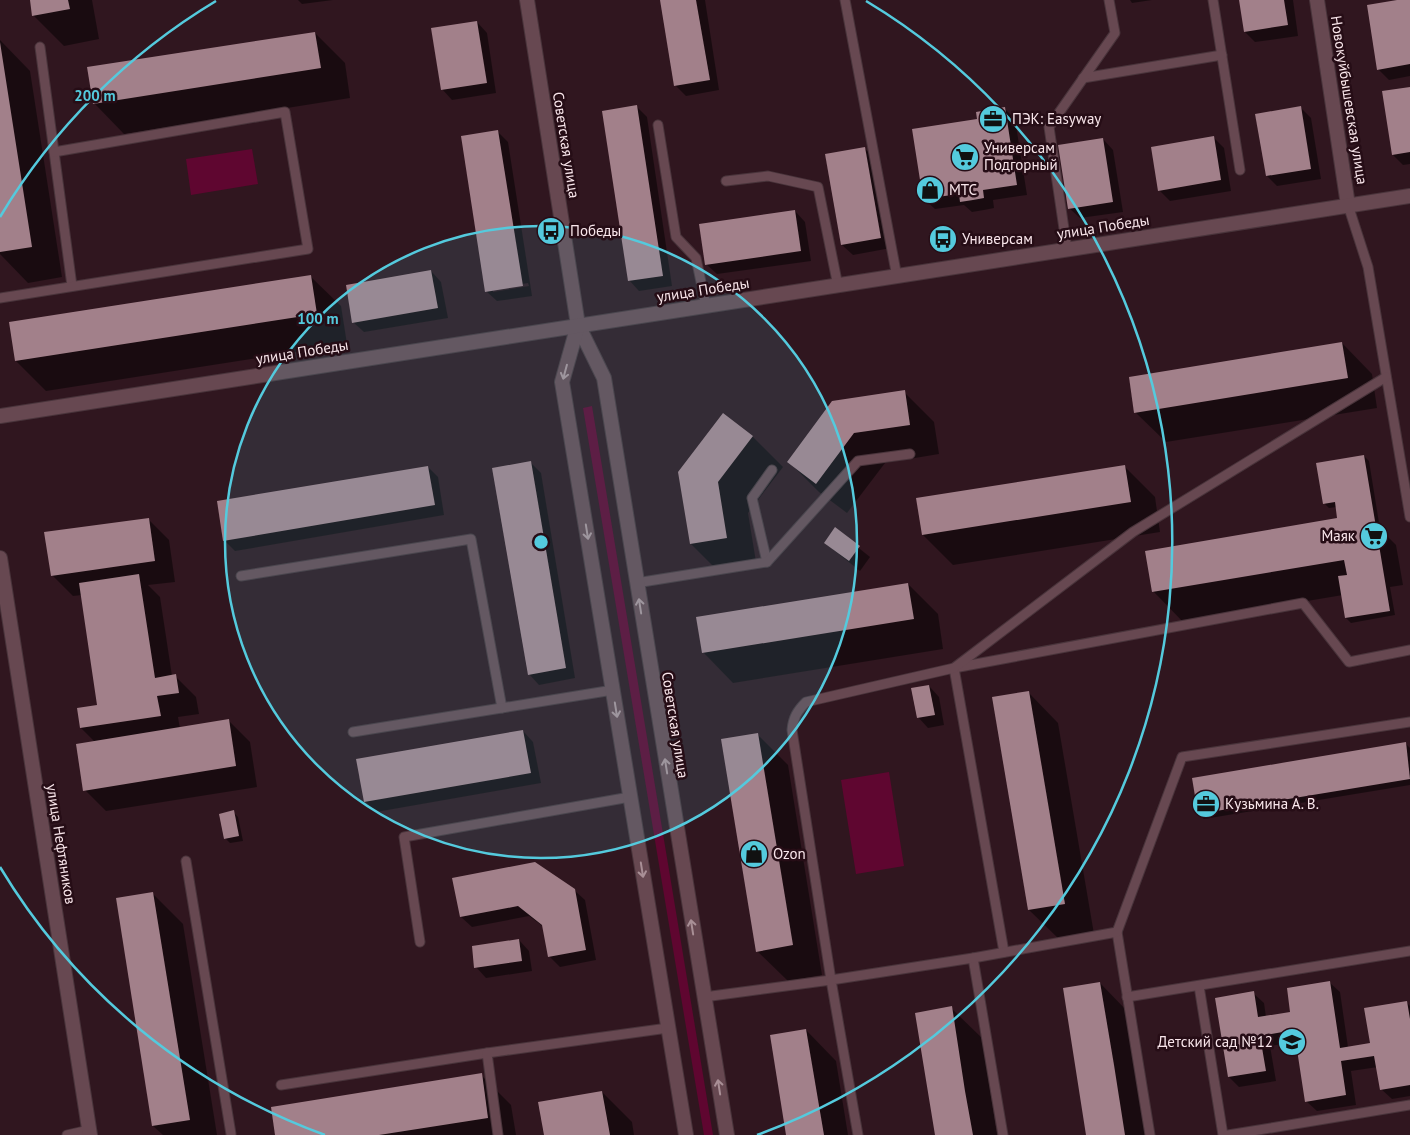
<svg xmlns="http://www.w3.org/2000/svg" width="1410" height="1135" font-family="'PT Sans',sans-serif">
  <style>
    .green { fill: #5f0630 }
    .shadow { fill: #0007; fill-rule: evenodd }
    .building { fill: #a2808a }
    .lines { fill: none; stroke-linecap: round; stroke-linejoin: round }
    .service-casing { stroke: #49343b; stroke-width: 11 }
    .minor-casing { stroke: #49343b; stroke-width: 16 }
    .service { stroke: #674851; stroke-width: 9 }
    .minor { stroke: #674851; stroke-width: 14 }
    .oneway { stroke: #a98f96 }
    .ring { fill: none; stroke: #54cadd; stroke-width: 2.5 }
    .labels { text-anchor: middle; stroke-width: 5; stroke-linejoin: round; paint-order: stroke }
    .street-label { font-size: 15px; fill: #f9e6eb; stroke: #260d16 }
    .poi-label { font-size: 15px; fill: #f9e6eb; stroke: #260d16; text-anchor: start }
    .centre { fill: #54cadd; stroke: #260d16; stroke-width: 2.5 }
    .ring-label { font-size: 15px; text-anchor: middle; font-weight: bold; fill: #54cadd; stroke: #260d16; stroke-width: 5; stroke-linejoin: round; paint-order: stroke }
  </style>
  <rect width="100%" height="100%" fill="#30161f"/>
  <g class="green">
    <path d="M252 149 258 184 191 195 186 159Z"/>
    <path d="M592 406 713 1135H704L583 408Z"/>
    <path d="M889 772 904 866 856 874 841 780Z"/>
  </g>
  <g class="shadow">
    <path d="M31 0H92L99 39 64 46 34 16Z"/>
    <path d="M298 0H333L302 4Z"/>
    <path d="M661 0H705L719 90 686 96 675 85Z"/>
    <path d="M1130 0H1152L1132 3Z"/>
    <path d="M1240 0H1293L1298 36 1255 42 1245 32Z"/>
    <path d="M1405 0H1410V76L1389 80 1378 69Z"/>
    <path d="M477 22 487 33 496 93 452 100 442 89Z"/>
    <path d="M315 33 345 63 350 98 124 134 94 103Z"/>
    <path d="M0 40 30 71 62 277 28 283 0 254Z"/>
    <path d="M1410 89V164L1403 165 1393 155Z"/>
    <path d="M637 107 647 117 672 286 639 291 629 280Z"/>
    <path d="M1300 107 1311 118 1321 179 1277 186 1267 176Z"/>
    <path d="M1005 109 1015 119 1027 195 993 200 994 208 984 210 972 212 964 205 935 209 924 199 978 121Z"/>
    <path d="M497 131 508 142 532 296 497 301 486 291ZM528 283 529 286 493 292V289Z"/>
    <path d="M1214 138 1224 148 1231 191 1170 201 1159 190Z"/>
    <path d="M1103 139 1113 150 1123 212 1080 218 1069 208Z"/>
    <path d="M864 148 875 158 891 248 853 255 842 245Z"/>
    <path d="M795 211 805 222 811 261 717 274 706 264Z"/>
    <path d="M431 271 441 282 448 318 364 332 353 322Z"/>
    <path d="M310 276 341 306 347 344 46 391 16 361Z"/>
    <path d="M1342 343 1372 374 1377 408 1166 442 1135 412Z"/>
    <path d="M904 392 934 422 939 454 885 463 847 513 819 492 789 462Z"/>
    <path d="M723 415 753 437 783 467 748 513 757 568 721 574 691 544Z"/>
    <path d="M1364 456 1369 461 1380 529 1396 545 1403 585 1390 587 1395 615 1351 623 1346 618 1343 595 1183 622 1153 591 1340 519 1337 507 1329 508 1324 503Z"/>
    <path d="M530 462 541 473 575 678 539 685 529 674Z"/>
    <path d="M1124 466 1155 497 1160 532 953 565 923 535 918 499Z"/>
    <path d="M428 467 438 477 444 515 235 551 224 540Z"/>
    <path d="M148 519 169 540 175 582 148 585 160 597 172 676H175L196 697 199 714 178 717 180 729 229 721 250 742 257 787 106 811 85 790 95 742 81 728 98 706 82 595 73 596 52 575Z"/>
    <path d="M835 529 870 557 860 571 825 543Z"/>
    <path d="M908 584 938 614 943 649 733 683 703 652Z"/>
    <path d="M929 686 939 697 944 725 928 728 918 717Z"/>
    <path d="M1028 692 1058 723 1094 934 1060 940 1029 910 993 698Z"/>
    <path d="M523 731 533 742 541 783 376 812 365 801Z"/>
    <path d="M757 734 788 765 822 975 788 981 757 951Z"/>
    <path d="M1405 743 1410 748V785L1204 819 1199 814 1194 779Z"/>
    <path d="M233 812 238 817 243 841 230 843 225 838Z"/>
    <path d="M574 890 585 900 596 960 560 967 549 956 544 927 529 916 472 927 461 917Z"/>
    <path d="M153 894 183 924 217 1135H163L153 1126Z"/>
    <path d="M519 940 529 951 532 971 486 978 476 967Z"/>
    <path d="M1329 982 1340 992 1348 1047 1371 1044 1407 1003 1410 1006V1096L1392 1099 1381 1089 1378 1067 1351 1071 1356 1105 1317 1111 1306 1101 1297 1042 1270 1046 1276 1081 1239 1087 1229 1077 1253 993 1264 1003 1266 1017 1292 1013Z"/>
    <path d="M1100 983 1130 1014 1150 1135H1088Z"/>
    <path d="M951 1008 982 1038 997 1135H936Z"/>
    <path d="M806 1030 836 1061 848 1135H788Z"/>
    <path d="M481 1075 511 1105 516 1135H276Z"/>
    <path d="M602 1092 632 1122 634 1135H545Z"/>
  </g>
  <g class="building">
    <path d="M30 0H68L70 9 32 16Z"/>
    <path d="M660 0H696L710 80 674 86Z"/>
    <path d="M1239 0H1284L1288 25 1244 32Z"/>
    <path d="M1397 0H1410V64L1377 70 1367 5Z"/>
    <path d="M477 21 487 83 441 90 431 28Z"/>
    <path d="M315 32 321 68 93 104 87 67Z"/>
    <path d="M0 42 32 247 0 252Z"/>
    <path d="M1410 87V152L1392 155 1382 91Z"/>
    <path d="M637 105 663 276 628 281 602 111Z"/>
    <path d="M1301 106 1311 169 1266 176 1255 114Z"/>
    <path d="M1005 107 1017 185 983 190 984 198 973 200 960 202 959 194 923 199 912 129 977 119 976 112Z"/>
    <path d="M498 130 523 286 485 292 461 136Z"/>
    <path d="M1214 136 1221 180 1158 191 1151 147Z"/>
    <path d="M1103 138 1113 202 1068 209 1058 145Z"/>
    <path d="M865 147 881 238 841 245 825 154Z"/>
    <path d="M795 210 801 251 705 265 699 224Z"/>
    <path d="M431 270 438 308 352 323 346 285Z"/>
    <path d="M311 275 317 314 15 361 9 322Z"/>
    <path d="M1342 342 1348 378 1134 413 1129 377Z"/>
    <path d="M905 390 910 425 854 433 816 484 787 462 832 401Z"/>
    <path d="M723 413 753 436 718 482 727 538 690 544 678 472Z"/>
    <path d="M1364 455 1390 611 1345 618 1338 576 1347 575 1344 560 1152 592 1145 551 1337 518 1335 502 1323 504 1316 463Z"/>
    <path d="M531 461 566 668 528 675 492 468Z"/>
    <path d="M1125 465 1131 502 922 535 916 498Z"/>
    <path d="M428 466 435 505 223 541 217 501Z"/>
    <path d="M149 518 155 561 51 576 44 532Z"/>
    <path d="M835 527 860 546 849 561 824 543Z"/>
    <path d="M139 574 155 678 176 674 179 693 157 696 161 716 80 728 77 708 97 705 79 583Z"/>
    <path d="M908 583 914 619 702 653 696 617Z"/>
    <path d="M929 685 935 715 917 718 911 688Z"/>
    <path d="M1029 691 1065 904 1028 910 992 697Z"/>
    <path d="M229 719 236 766 83 791 76 744Z"/>
    <path d="M523 730 531 773 364 802 356 759Z"/>
    <path d="M758 733 793 945 756 952 721 739Z"/>
    <path d="M1406 742 1410 779 1198 814 1192 778Z"/>
    <path d="M234 810 239 836 224 839 219 814Z"/>
    <path d="M535 862 575 889 586 950 548 957 542 925 518 906 460 917 452 878Z"/>
    <path d="M153 892 190 1120 152 1126 116 898Z"/>
    <path d="M519 939 522 961 474 968 472 946Z"/>
    <path d="M1330 981 1340 1048 1370 1043 1364 1008 1407 1001 1410 1019V1085L1380 1090 1374 1056 1341 1061 1346 1095 1305 1102 1294 1030 1260 1036 1266 1071 1228 1077 1215 998 1254 991 1258 1017 1290 1012 1287 988Z"/>
    <path d="M1100 982 1114 1065 1125 1135H1086L1063 988Z"/>
    <path d="M952 1006 965 1091 973 1135H935L915 1013Z"/>
    <path d="M806 1029 824 1135H786L770 1035Z"/>
    <path d="M482 1073 488 1118 379 1135H275L271 1107Z"/>
    <path d="M602 1091 610 1135H544L538 1102Z"/>
  </g>
  <g class="lines">
    <defs>
      <g id="service">
        <path d="M845 0 897 277"/>
        <path d="M1213 0 1240 170"/>
        <path d="M40 47 72 286"/>
        <path d="M1083 78 1222 55"/>
        <path d="M658 125 676 237 696 258 706 306"/>
        <path d="M726 181 768 176 818 187 838 286"/>
        <path d="M1348 205 1368 267 1410 517"/>
        <path d="M1067 249 1049 127 1115 33 1109 0"/>
        <path d="M0 298 308 249 285 112 54 152"/>
        <path d="M767 562 752 498 772 470"/>
        <path d="M241 576 471 539 502 708"/>
        <path d="M636 583 767 562 858 461 910 454"/>
        <path d="M353 732 613 690"/>
        <path d="M186 861 231 1134"/>
        <path d="M1117 932 1150 1135"/>
        <path d="M420 942 404 837 630 797"/>
        <path d="M1004 952 954 668 1303 603 1349 662 1410 650"/>
        <path d="M973 958 1003 1135"/>
        <path d="M1199 986 1223 1135"/>
        <path d="M704 997 831 980 792 730C793 718 797 711 806 702L954 668 1133 532 1386 377"/>
        <path d="M1127 997 1410 951"/>
        <path d="M281 1085 487 1053"/>
        <path d="M67 1135 89 1130"/>
        <path d="M498 1135 487 1053 668 1028"/>
        <path d="M858 1135 831 980 973 958 1117 932 1182 757 1410 722"/>
        <path d="M1228 1135 1410 1105"/>
      </g>
      <g id="minor">
        <path d="M527 0 578 325 604 378 727 1135"/>
        <path d="M1317 0 1348 205"/>
        <path d="M578 325 562 382 686 1135"/>
        <path d="M0 416 1410 196"/>
        <path d="M0 558 90 1135"/>
      </g>
    </defs>
    <use href="#service" class="service-casing"/>
    <use href="#minor" class="minor-casing"/>
    <use href="#service" class="service"/>
    <use href="#minor" class="minor"/>
  </g>
  <defs><path id="oneway-shaft" d="M-6 0H5M1.5-3L5.5 0L1.5 3" fill="none" stroke-width="1.6" stroke-linecap="round" stroke-linejoin="round" transform="scale(1.25)"/></defs>
  <g class="oneway">
    <use href="#oneway-shaft" transform="translate(565 372) rotate(105)"/>
    <use href="#oneway-shaft" transform="translate(587 532) rotate(81)"/>
    <use href="#oneway-shaft" transform="translate(640 606) rotate(-99)"/>
    <use href="#oneway-shaft" transform="translate(616 710) rotate(81)"/>
    <use href="#oneway-shaft" transform="translate(666 766) rotate(-99)"/>
    <use href="#oneway-shaft" transform="translate(642 870) rotate(81)"/>
    <use href="#oneway-shaft" transform="translate(692 927) rotate(-99)"/>
    <use href="#oneway-shaft" transform="translate(719 1087) rotate(-99)"/>
  </g>
  <circle cx="541" cy="542" r="316" fill="#54cadd" fill-opacity=".12"/>
  <g class="ring">
    <circle cx="541" cy="542" r="316"/>
    <path d="M325 1135A631 631 0 0 1 0 867M0 217A631 631 0 0 1 216 1M866 1A631 631 0 0 1 757 1135"/>
  </g>
  <defs>
    <symbol id="office-disc" viewBox="-11 -11 22 22"><circle r="9.5" fill="#54cadd" stroke="#260d16"/><path d="M-6-3h4V-5.5h4V-3h4V5H-6ZM-1-4.5V-3h2v-1.5ZM-6 0V1H6V0Z" fill="#111"/></symbol>
    <symbol id="supermarket-disc" viewBox="-11 -11 22 22"><circle r="9.5" fill="#54cadd" stroke="#260d16"/><path d="M-6-5.5h2.5l.6 2H6L4.5 2H-2.5L-4.4-4H-6ZM-1.5 3.2a1.3 1.3 0 1 0 .1 0ZM3 3.2a1.3 1.3 0 1 0 .1 0Z" fill="#111"/></symbol>
    <symbol id="shop-disc" viewBox="-11 -11 22 22"><circle r="9.5" fill="#54cadd" stroke="#260d16"/><path d="M-5-2.5h2.3a2.7 3.5 0 0 1 5.4 0H5L5.5 6h-11ZM-1.5-2.5h3a1.5 2.3 0 0 0-3 0Z" fill="#111"/></symbol>
    <symbol id="bus-disc" viewBox="-11 -11 22 22"><circle r="9.5" fill="#54cadd" stroke="#260d16"/><path d="M-5-6H5V4H4V6H2V4H-2V6H-4V4H-5ZM-3.5-4V0h7V-4ZM-3.5 1.2v1.5H-2V1.2ZM2 1.2v1.5H3.5V1.2Z" fill="#111"/></symbol>
    <symbol id="school-disc" viewBox="-11 -11 22 22"><circle r="9.5" fill="#54cadd" stroke="#260d16"/><path d="M0-5L7-2L0 1L-7-2ZM-4 1L0 2.5L4 1V4Q0 6-4 4Z" fill="#111"/></symbol>
  </defs>
  <g fill-rule="evenodd">
    <use href="#office-disc" x="977" y="103" width="32" height="32"/>
    <use href="#supermarket-disc" x="949" y="141" width="32" height="32"/>
    <use href="#shop-disc" x="914" y="174" width="32" height="32"/>
    <use href="#bus-disc" x="535" y="215" width="32" height="32"/>
    <use href="#bus-disc" x="927" y="223" width="32" height="32"/>
    <use href="#supermarket-disc" x="1358" y="520" width="32" height="32"/>
    <use href="#office-disc" x="1190" y="788" width="32" height="32"/>
    <use href="#shop-disc" x="738" y="838" width="32" height="32"/>
    <use href="#school-disc" x="1276" y="1026" width="32" height="32"/>
  </g>
  <g class="labels">
    <g class="street-label">
      <text transform="translate(1349 100) rotate(81)" y="5">Новокуйбышевская улица</text>
      <text transform="translate(566 145) rotate(81)" y="5">Советская улица</text>
      <text transform="translate(1103 227) rotate(-9)" y="5">улица Победы</text>
      <text transform="translate(703 290) rotate(-9)" y="5">улица Победы</text>
      <text transform="translate(302 352) rotate(-9)" y="5">улица Победы</text>
      <text transform="translate(675 725) rotate(81)" y="5">Советская улица</text>
      <text transform="translate(61 844) rotate(81)" y="5">улица Нефтяников</text>
    </g>
    <g class="poi-label">
      <text x="1012" y="124">ПЭК: Easyway</text>
      <text x="984" y="153">Универсам<tspan x="984" dy="17">Подгорный</tspan></text>
      <text x="949" y="195">МТС</text>
      <text x="570" y="236">Победы</text>
      <text x="962" y="244">Универсам</text>
      <text x="1355" y="541" text-anchor="end">Маяк</text>
      <text x="1225" y="809">Кузьмина А. В.</text>
      <text x="773" y="859">Ozon</text>
      <text x="1273" y="1047" text-anchor="end">Детский сад №12</text>
    </g>
  </g>
  <circle cx="541" cy="542" r="8" class="centre"/>
  <g class="ring-label">
    <text x="95" y="101">200 m</text>
    <text x="318" y="324">100 m</text>
  </g>
</svg>
